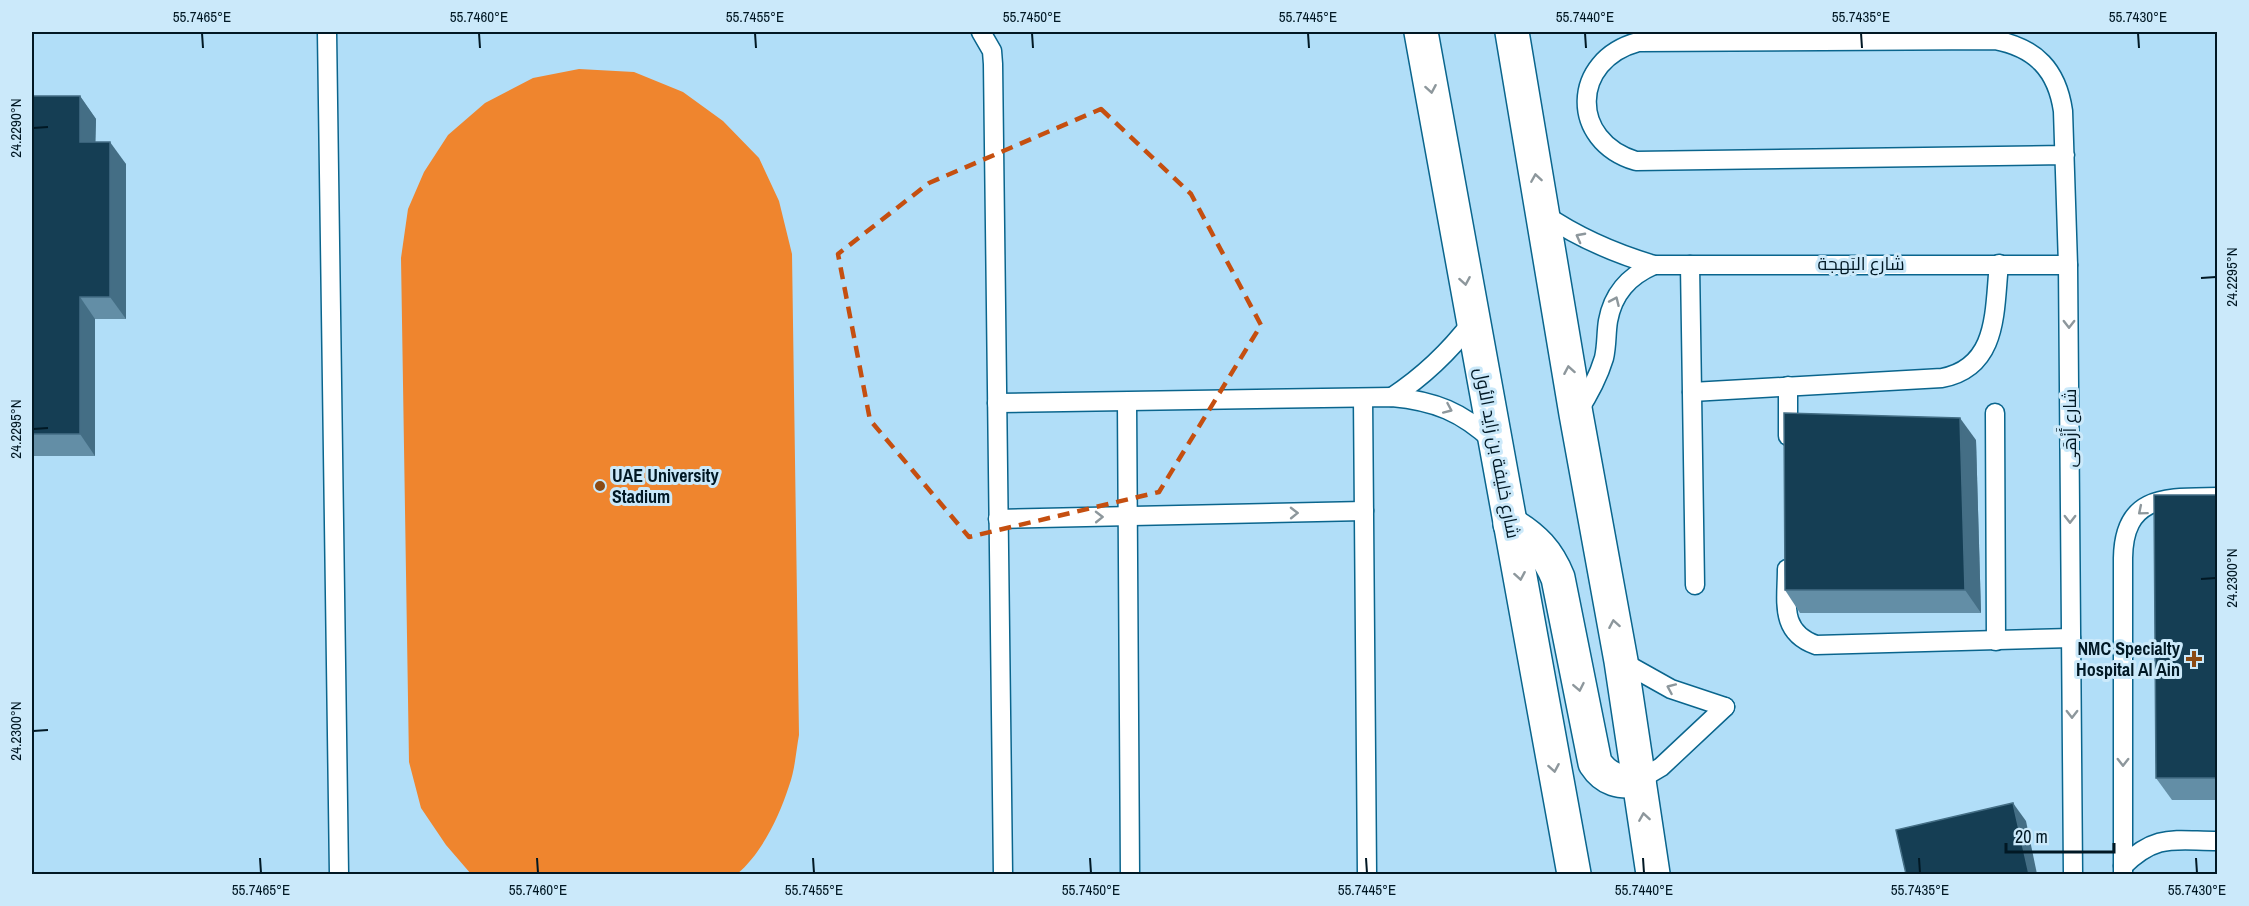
<svg xmlns="http://www.w3.org/2000/svg" width="2249" height="906" font-family="'Archivo Narrow',Cairo,sans-serif">
  <style>
    .green { fill: #ef852e }
    .lines { fill: none; stroke-linecap: round; stroke-linejoin: round }
    .lane-casing { stroke: #0a658d; stroke-width: 21 }
    .secondary-casing { stroke: #0a658d; stroke-width: 36 }
    .lane { stroke: #fff; stroke-width: 18 }
    .secondary { stroke: #fff; stroke-width: 33 }
    .wall { fill: #638ea6 }
    .shaded-wall { fill: #446e85 }
    .building { fill: #153e54; stroke: #446e85; stroke-width: 1.5 }
    .oneway { stroke: #8d979c }
    .marked { fill: none; stroke: #c54f10; stroke-width: 4.5; stroke-dasharray: 12 8; stroke-linejoin: round }
    .ticks { fill: none; stroke: #011824; stroke-width: 2 }
    .poi-dot { fill: #8b4a14; stroke: #cbe9fa; stroke-width: 2 }
    .labels { text-anchor: middle; stroke-width: 6; stroke-linejoin: round; paint-order: stroke }
    .street-label { font-size: 18px; fill: #011824; stroke: #cbe9fa }
    .poi-label { font-size: 18px; font-weight: bold; fill: #011824; stroke: #cbe9fa; text-anchor: start }
    .neatline { fill: none; stroke: #011824; stroke-width: 2 }
    .ticks-label { font-size: 15px; text-anchor: middle; fill: #011824 }
  </style>
  <rect width="100%" height="100%" fill="#b1def8"/>
  <path class="green" d="M579 69 634 72 683 92 723 121 759 158 779 201 792 254 799 735C796 751 795 770 789 786 779 817 762 853 737 874H471L446 845 421 808 409 762 401 258 408 209 424 172 448 135 485 103 533 78Z"/>
  <g class="lines">
    <defs>
      <g id="lane">
        <path d="M327 32 339 874"/>
        <path d="M981 32 992 51 993 64 1003 874"/>
        <path d="M2065 155 1636 161C1569 141 1571 60 1638 42L1995 40C2036 48 2057 70 2063 111L2068 265 2073 874"/>
        <path d="M1542 213C1577 237 1613 253 1654 265H2068"/>
        <path d="M1690 265 1695 585"/>
        <path d="M1692 392 1942 378C1999 367 1994 310 1999 264"/>
        <path d="M1392 397C1424 376 1449 352 1472 322"/>
        <path d="M1363 398 1367 874"/>
        <path d="M1127 402 1130 874"/>
        <path d="M997 403 1392 397C1435 401 1462 412 1493 441"/>
        <path d="M1577 413C1588 396 1598 378 1604 358 1607 345 1606 333 1608 321 1613 293 1629 276 1654 265"/>
        <path d="M1995 413 1996 641"/>
        <path d="M1788 436V386"/>
        <path d="M998 519 1364 511"/>
        <path d="M1787 569C1787 601 1779 632 1816 645L2071 638"/>
        <path d="M1621 661 1671 689 1725 707"/>
        <path d="M1639 780 1661 767 1725 707"/>
        <path d="M2123 866C2157 833 2174 841 2218 841"/>
        <path d="M2123 874V558C2124 493 2168 498 2218 497"/>
      </g>
      <g id="secondary">
        <path d="M1421 32 1574 874"/>
        <path d="M1512 32 1576 414 1621 661 1653 874"/>
        <path d="M1510 524C1534 538 1548 553 1558 578L1595 763C1606 780 1620 783 1639 780"/>
      </g>
    </defs>
    <use href="#lane" class="lane-casing"/>
    <use href="#secondary" class="secondary-casing"/>
    <use href="#lane" class="lane"/>
    <use href="#secondary" class="secondary"/>
  </g>
  <g class="wall">
    <path d="M32 96H80L96 119 95 142 126 164V319H95V456H32Z"/>
    <path d="M1976 440 1981 613H1800L1785 590Z"/>
    <path d="M2217 495V800H2172L2156 778Z"/>
  </g>
  <g class="shaded-wall">
    <path d="M80 96 96 119 95 164 80 142Z"/>
    <path d="M110 142 126 164V319L110 297Z"/>
    <path d="M80 297 95 319V456L80 434Z"/>
    <path d="M1960 418 1976 440 1981 613 1965 590Z"/>
    <path d="M2013 803 2026 821 2037 874H2029Z"/>
  </g>
  <g class="building">
    <path d="M32 96H80V142H110V297H80V434H32Z"/>
    <path d="M1784 413 1960 418 1965 590H1785Z"/>
    <path d="M2154 495H2217V778H2156Z"/>
    <path d="M2013 803 2029 874H1906L1896 830Z"/>
  </g>
  <defs><path id="oneway-chevron" d="M-2-3.5L2.5 0L-2 3.5" fill="none" stroke-width="1.6" stroke-linecap="round" stroke-linejoin="round" transform="scale(1.5)"/></defs>
  <g class="oneway">
    <use href="#oneway-chevron" transform="translate(1431 89) rotate(80)"/>
    <use href="#oneway-chevron" transform="translate(1536 178) rotate(-99)"/>
    <use href="#oneway-chevron" transform="translate(1580 237) rotate(-152)"/>
    <use href="#oneway-chevron" transform="translate(1465 281) rotate(80)"/>
    <use href="#oneway-chevron" transform="translate(1615 301) rotate(-66)"/>
    <use href="#oneway-chevron" transform="translate(2069 324) rotate(90)"/>
    <use href="#oneway-chevron" transform="translate(1569 370) rotate(-100)"/>
    <use href="#oneway-chevron" transform="translate(1448 409) rotate(24)"/>
    <use href="#oneway-chevron" transform="translate(2142 511) rotate(140)"/>
    <use href="#oneway-chevron" transform="translate(1294 513) rotate(-1)"/>
    <use href="#oneway-chevron" transform="translate(1099 517) rotate(-1)"/>
    <use href="#oneway-chevron" transform="translate(2070 519) rotate(90)"/>
    <use href="#oneway-chevron" transform="translate(1520 576) rotate(80)"/>
    <use href="#oneway-chevron" transform="translate(1614 624) rotate(-100)"/>
    <use href="#oneway-chevron" transform="translate(1579 687) rotate(79)"/>
    <use href="#oneway-chevron" transform="translate(1671 688) rotate(-156)"/>
    <use href="#oneway-chevron" transform="translate(2072 714) rotate(90)"/>
    <use href="#oneway-chevron" transform="translate(2123 762) rotate(90)"/>
    <use href="#oneway-chevron" transform="translate(1554 768) rotate(80)"/>
    <use href="#oneway-chevron" transform="translate(1644 817) rotate(-99)"/>
  </g>
  <path class="marked" d="M1101 109 1191 194 1261 325 1159 492 969 537 870 420 838 254 929 183Z"/>
  <path class="ticks" d="M202 33 203 48M479 33 480 48M755 33 756 48M1032 33 1033 48M1308 33 1309 48M1585 33 1586 48M1861 33 1862 48M2138 33 2139 48M33 128 48 127M2201 278 2216 277M33 429 48 428M2201 579 2216 578M33 731 48 730M260 858 261 873M537 858 538 873M813 858 814 873M1090 858 1091 873M1366 858 1367 873M1643 858 1644 873M1919 858 1920 873M2196 858 2197 873"/>
  <g class="poi-dot">
    <circle cx="600" cy="486" r="6"/>
    <path d="M2191 650h6v6h6v6h-6v6h-6v-6h-6v-6h6z"/>
  </g>
  <g class="labels">
    <g class="street-label">
      <text x="1861" y="270">شارع البَهجة</text>
      <text transform="translate(2070 428) rotate(-90)" y="6">شارع أَزْهَى</text>
      <text transform="translate(1497 453) rotate(79)" y="6">شارع خليفة بن زايد الأول</text>
    </g>
    <g class="poi-label">
      <text x="612" y="482">UAE University<tspan x="612" dy="21">Stadium</tspan></text>
      <text x="2180" y="655" text-anchor="end">NMC Specialty<tspan x="2180" dy="21">Hospital Al Ain</tspan></text>
    </g>
  </g>
  <rect width="2249" height="906" fill="none" stroke="#cbe9fa" stroke-width="66"/>
  <path d="M2006 843v9h108v-9" fill="none" stroke="#011824" stroke-width="3"/>
  <text x="2015" y="843" font-size="18" fill="#011824" stroke="#cbe9fa" stroke-width="4.5" paint-order="stroke">20 m</text>
  <rect x="33" y="33" width="2183" height="840" class="neatline"/>
  <g class="ticks-label">
    <text x="202" y="22">55.7465°E</text>
    <text x="479" y="22">55.7460°E</text>
    <text x="755" y="22">55.7455°E</text>
    <text x="1032" y="22">55.7450°E</text>
    <text x="1308" y="22">55.7445°E</text>
    <text x="1585" y="22">55.7440°E</text>
    <text x="1861" y="22">55.7435°E</text>
    <text x="2138" y="22">55.7430°E</text>
    <text transform="translate(16 128) rotate(-90)" y="5">24.2290°N</text>
    <text transform="translate(2232 277) rotate(-90)" y="5">24.2295°N</text>
    <text transform="translate(16 429) rotate(-90)" y="5">24.2295°N</text>
    <text transform="translate(2232 578) rotate(-90)" y="5">24.2300°N</text>
    <text transform="translate(16 731) rotate(-90)" y="5">24.2300°N</text>
    <text x="261" y="895">55.7465°E</text>
    <text x="538" y="895">55.7460°E</text>
    <text x="814" y="895">55.7455°E</text>
    <text x="1091" y="895">55.7450°E</text>
    <text x="1367" y="895">55.7445°E</text>
    <text x="1644" y="895">55.7440°E</text>
    <text x="1920" y="895">55.7435°E</text>
    <text x="2197" y="895">55.7430°E</text>
  </g>
</svg>
